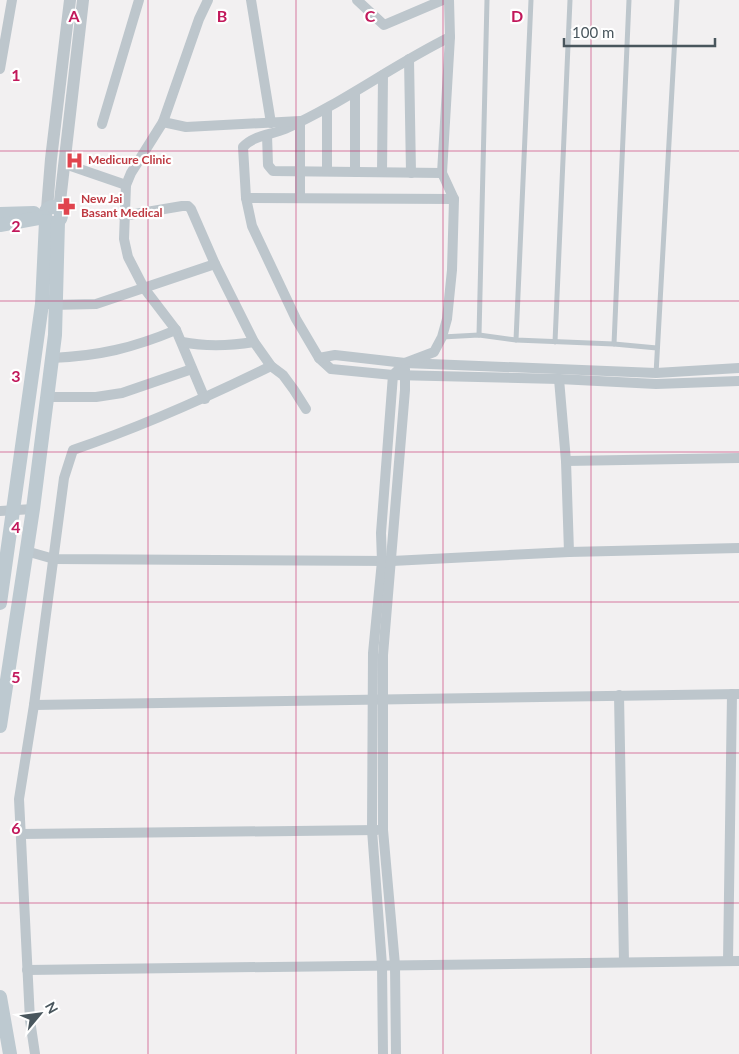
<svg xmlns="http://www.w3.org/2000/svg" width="739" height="1054" font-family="Lato,sans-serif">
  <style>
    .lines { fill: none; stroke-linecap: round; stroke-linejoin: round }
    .service { stroke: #bdc6cc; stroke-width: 5 }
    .minor { stroke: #bdc6cc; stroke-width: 10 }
    .tertiary { stroke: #bdc6cc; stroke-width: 12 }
    .secondary { stroke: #bdc9d0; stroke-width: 14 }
    .grid { fill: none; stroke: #c2185b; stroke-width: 1; stroke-opacity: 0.55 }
    .labels { text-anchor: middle; stroke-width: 4.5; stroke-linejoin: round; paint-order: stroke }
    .health-label { font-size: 12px; font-weight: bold; fill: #be3a42; stroke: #fff; text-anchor: start }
    .grid-label { font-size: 16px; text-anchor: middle; font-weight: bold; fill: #c2185b; stroke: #fff; stroke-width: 4.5; stroke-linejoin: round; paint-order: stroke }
  </style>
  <rect width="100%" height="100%" fill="#f2f0f1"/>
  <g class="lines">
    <g class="service">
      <path d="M479 335 487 0"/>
      <path d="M442 337 479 335 516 340 614 344 657 348"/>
      <path d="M516 340 531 0"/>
      <path d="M555 342 570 0"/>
      <path d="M614 344 629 0"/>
      <path d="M656 374 677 0"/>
    </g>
    <g class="minor">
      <path d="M251 0 271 123"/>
      <path d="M357 0 384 25 443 0"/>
      <path d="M450 37C393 65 343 103 285 129 271 135 254 135 243 147L246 198 252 226 296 319 319 358 331 369 393 375 559 379 656 384 739 381"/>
      <path d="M409 59 411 173"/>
      <path d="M0 69 12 0"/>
      <path d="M163 122 186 127 300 121V198"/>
      <path d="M102 124 139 0"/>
      <path d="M267 135 268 165 273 171 442 173"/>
      <path d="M65 164 126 185 131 173 163 122 199 19 208 0"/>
      <path d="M327 171V109"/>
      <path d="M355 172V93"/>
      <path d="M382 172 383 75"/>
      <path d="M126 185 124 239 128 257 144 288 176 330 205 399"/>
      <path d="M246 198 454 199"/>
      <path d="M123 216 182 206H188L191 209 215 264 254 342 271 366 283 375 294 390 306 409"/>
      <path d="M51 305 96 304 215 264"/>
      <path d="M182 342C207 347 229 346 254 342"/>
      <path d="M52 358C99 356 133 348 176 330"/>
      <path d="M319 358 335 355 405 363 656 373 739 368"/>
      <path d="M559 379 566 461 569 552"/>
      <path d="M47 397H96L122 393 192 369"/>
      <path d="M566 461 739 458"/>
      <path d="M0 511 33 509"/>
      <path d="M26 551 54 559 392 561 569 552 739 548"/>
      <path d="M619 695 624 962"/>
      <path d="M34 705 739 694"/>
      <path d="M21 834 377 830"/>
      <path d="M728 961 732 694"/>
      <path d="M27 970 739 961"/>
      <path d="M35 1054 30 1020 19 799 34 705 64 478 73 450C141 427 206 398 271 366"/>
      <path d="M383 1054 382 965 372 830 373 653 382 561 381 533 393 375 405 363 434 352 442 337 447 319 452 270 454 199 442 173 450 37 449 0"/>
      <path d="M396 1054 395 965 383 830V655L405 390V369"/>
    </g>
    <g class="tertiary">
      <path d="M47 209 51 159 70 0"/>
      <path d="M59 210 83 0"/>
    </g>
    <g class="secondary">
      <circle cx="53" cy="215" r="8"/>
      <path d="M0 214 34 213"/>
      <path d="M0 225 44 217"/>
      <path d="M0 603 42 304 46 221"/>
      <path d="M0 726 33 509 55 335 58 222"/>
      <path d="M0 997 10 1054"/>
    </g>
  </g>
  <path class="grid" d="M148 0V1054M296 0V1054M443 0V1054M591 0V1054M0 151H739M0 301H739M0 452H739M0 602H739M0 753H739M0 903H739"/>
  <defs>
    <symbol id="hospital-bare" viewBox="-9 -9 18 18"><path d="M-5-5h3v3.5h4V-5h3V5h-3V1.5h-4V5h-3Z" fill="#e0444e" stroke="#fff" stroke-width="2.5" paint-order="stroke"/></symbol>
    <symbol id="pharmacy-bare" viewBox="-9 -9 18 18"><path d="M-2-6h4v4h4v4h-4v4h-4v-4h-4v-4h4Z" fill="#e0444e" stroke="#fff" stroke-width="2.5" paint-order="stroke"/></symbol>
  </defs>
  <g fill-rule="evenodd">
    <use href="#hospital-bare" x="62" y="148" width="25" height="25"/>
    <use href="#pharmacy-bare" x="54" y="194" width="25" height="25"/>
  </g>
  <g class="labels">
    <g class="health-label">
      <text x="88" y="164">Medicure Clinic</text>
      <text x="81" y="203">New Jai<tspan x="81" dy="14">Basant Medical</tspan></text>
    </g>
  </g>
  <g class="grid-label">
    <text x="74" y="22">A</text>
    <text x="222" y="22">B</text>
    <text x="370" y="22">C</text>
    <text x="517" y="22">D</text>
    <text x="16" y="81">1</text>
    <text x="16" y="232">2</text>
    <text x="16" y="382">3</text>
    <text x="16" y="533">4</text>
    <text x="16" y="683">5</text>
    <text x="16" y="834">6</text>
  </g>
  <g transform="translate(40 1014) rotate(61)" stroke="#ffffff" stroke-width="4" paint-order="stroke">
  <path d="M0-4L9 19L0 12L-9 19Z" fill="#49565d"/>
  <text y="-8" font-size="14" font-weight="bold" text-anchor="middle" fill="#49565d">N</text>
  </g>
  <path d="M564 38v8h151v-8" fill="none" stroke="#49565d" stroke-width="2.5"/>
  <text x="572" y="38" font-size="15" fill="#49565d" stroke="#ffffff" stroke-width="4" paint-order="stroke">100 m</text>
</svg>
